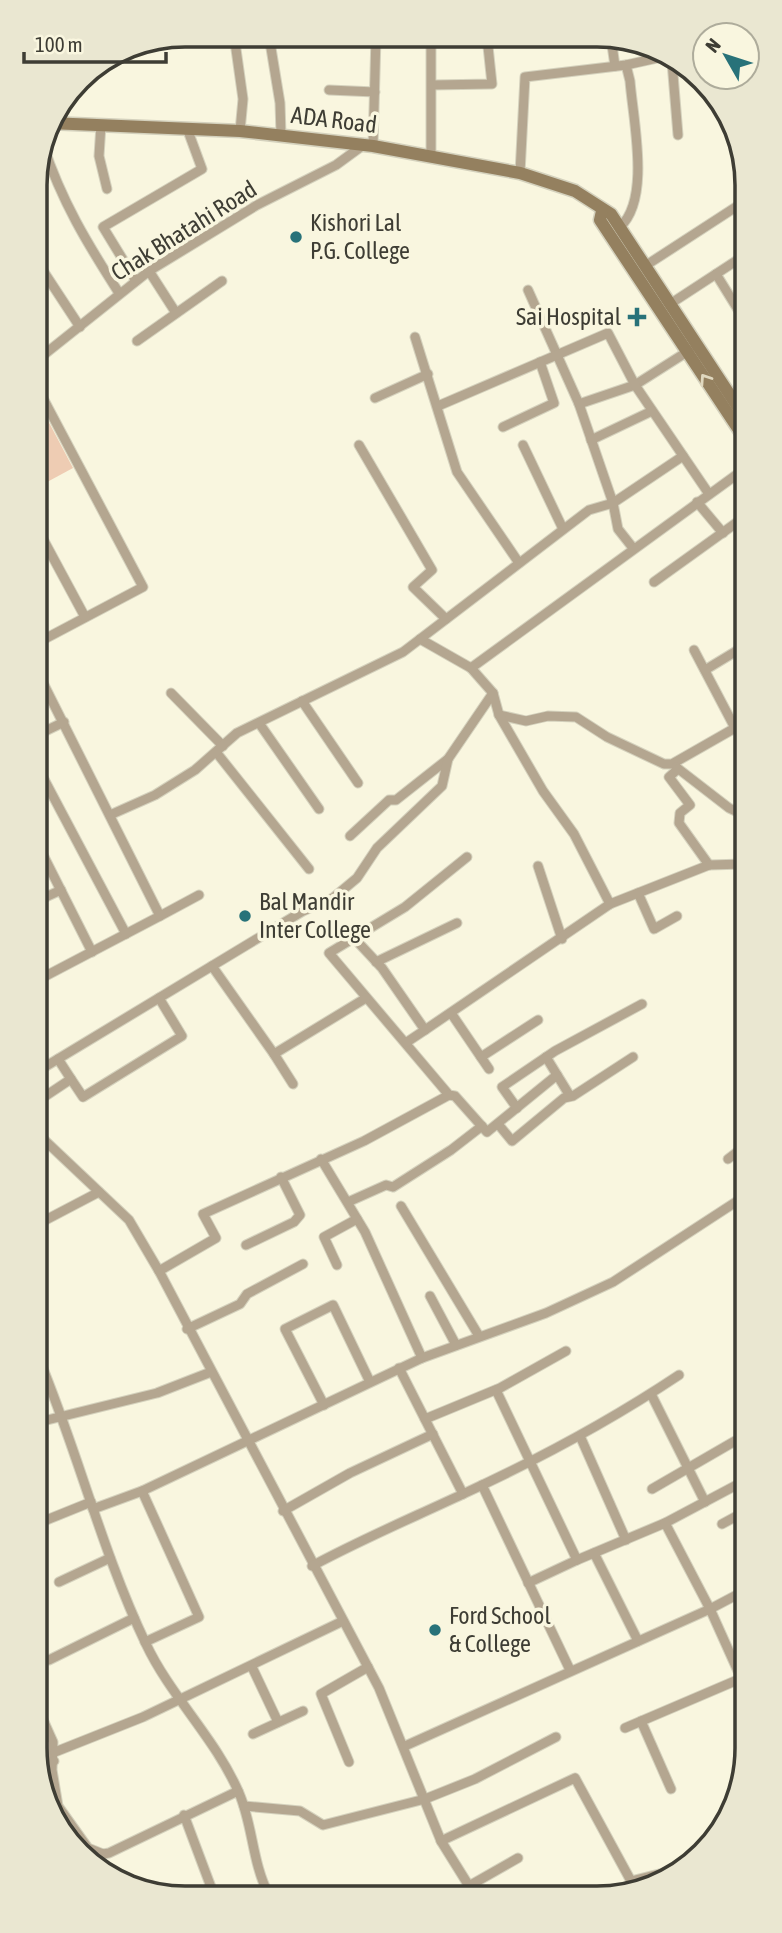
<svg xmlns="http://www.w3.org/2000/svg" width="782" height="1933" font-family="'Asap Condensed',sans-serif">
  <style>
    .green { fill: #eeccb3 }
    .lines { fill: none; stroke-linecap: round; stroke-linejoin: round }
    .street-casing { stroke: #d4d1bd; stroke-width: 11 }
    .secondary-casing { stroke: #d4d1bd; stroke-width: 15 }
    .street { stroke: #b4a690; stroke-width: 9 }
    .secondary { stroke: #94805f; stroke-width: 12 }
    .oneway { stroke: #e0d8bf }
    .poi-dot { fill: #287279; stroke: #f9f6df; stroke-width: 2.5 }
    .labels { text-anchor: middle; stroke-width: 7; stroke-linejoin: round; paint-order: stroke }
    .street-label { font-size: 24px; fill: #3e3d34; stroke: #f9f6df }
    .poi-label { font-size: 24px; fill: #3e3d34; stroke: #f9f6df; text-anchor: start }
    .rim { fill: none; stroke: #3e3d34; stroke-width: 3.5 }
  </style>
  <rect width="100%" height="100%" fill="#f9f6df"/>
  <path class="green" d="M36 398 73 468 36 488Z"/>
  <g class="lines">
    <defs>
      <g id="street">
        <path d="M234 35 243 99 240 131"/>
        <path d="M269 36 280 103 281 134"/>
        <path d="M431 37V155"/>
        <path d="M611 38 615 66"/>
        <path d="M432 40 445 37"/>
        <path d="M672 62 678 135"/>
        <path d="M432 85 492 84 487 37"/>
        <path d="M329 90 375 92"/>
        <path d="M101 125 99 156 107 189"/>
        <path d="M43 145C62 202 87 243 119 293"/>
        <path d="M373 146 376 36"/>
        <path d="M520 173 525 77 626 65 662 57"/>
        <path d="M620 227C651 199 633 120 630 81L626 65"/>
        <path d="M36 260 80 327"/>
        <path d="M645 266 742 203"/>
        <path d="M149 271 176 313"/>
        <path d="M716 274 742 316"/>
        <path d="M136 281 103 227 202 169 188 131"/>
        <path d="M528 290 579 404 613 503 618 529 633 548"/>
        <path d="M670 304 742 257"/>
        <path d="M415 337 457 472 519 563"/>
        <path d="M137 341 222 281"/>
        <path d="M36 361 149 271 257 205 336 165 362 146"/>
        <path d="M36 385 143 587 37 643"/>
        <path d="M375 398 428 374"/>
        <path d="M579 404 635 385 690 350"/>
        <path d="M438 406 608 333 635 385 709 494"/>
        <path d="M503 427 554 403 540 362"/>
        <path d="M591 440 652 411"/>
        <path d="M359 445 432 570 413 587 446 619"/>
        <path d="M523 445 563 529"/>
        <path d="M697 502 723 533"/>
        <path d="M36 526 85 617"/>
        <path d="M654 582 743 518"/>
        <path d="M420 639 471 668"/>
        <path d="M694 650 735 728 744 723"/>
        <path d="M705 670 743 647"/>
        <path d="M37 671 160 916 38 980"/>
        <path d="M171 693 223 746"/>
        <path d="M302 701 358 783"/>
        <path d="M499 715 526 721 548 716 576 717 607 737 664 764H672L735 728"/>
        <path d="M259 723 319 809"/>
        <path d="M37 735 64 722"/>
        <path d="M216 752 309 869"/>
        <path d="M37 766 126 934"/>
        <path d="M676 767 729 808 744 815"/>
        <path d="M678 769 669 777 690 805 680 813 679 823 709 865"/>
        <path d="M110 815 155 795 195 770 237 733 403 652 589 510 613 503 683 456"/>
        <path d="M350 836 389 800H396L448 759 493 693"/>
        <path d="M37 843 92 952"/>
        <path d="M467 857 405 907 329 953 449 1095 455 1096 487 1132 557 1075"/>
        <path d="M538 866 562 939"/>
        <path d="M638 893 654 929 677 916"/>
        <path d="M37 901 61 890"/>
        <path d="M610 904 574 834 543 791 499 715 493 693 471 668 743 470"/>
        <path d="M160 916 199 895"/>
        <path d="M355 939 382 968 425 1030 407 1042"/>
        <path d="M376 962 457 923"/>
        <path d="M212 966 274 1054 366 998"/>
        <path d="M451 1013 489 1069"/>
        <path d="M425 1030 610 904 709 865 744 864"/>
        <path d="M274 1054 293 1084"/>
        <path d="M481 1057 538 1020"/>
        <path d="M546 1057 570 1096"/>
        <path d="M58 1059 71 1079"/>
        <path d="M38 1071 303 911 333 898 357 878 377 848 442 786 448 759"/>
        <path d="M38 1101 71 1079 83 1097 182 1036 159 998"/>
        <path d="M517 1108 502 1087 555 1051 642 1004"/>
        <path d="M498 1124 512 1141 564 1098 573 1096 633 1057"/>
        <path d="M38 1134 129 1220 159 1271 379 1688 441 1841 474 1894"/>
        <path d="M321 1159 365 1232 422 1358"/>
        <path d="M728 1159 745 1146"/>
        <path d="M348 1202 386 1185 393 1187 451 1150 482 1126"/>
        <path d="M401 1206 479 1336"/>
        <path d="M38 1224 99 1192"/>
        <path d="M246 1245 294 1222 300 1215 281 1177"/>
        <path d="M337 1265 324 1237 357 1219"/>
        <path d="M159 1271 216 1238 203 1214 364 1141 449 1095"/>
        <path d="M430 1296 456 1345"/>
        <path d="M187 1329 240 1304 247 1294 303 1264"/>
        <path d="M39 1359C78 1452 102 1552 146 1644 171 1697 216 1739 239 1793 253 1825 252 1863 269 1895"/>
        <path d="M399 1368 463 1494"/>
        <path d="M496 1390 577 1560 665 1523 746 1480"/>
        <path d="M651 1394 705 1502"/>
        <path d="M324 1405 285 1329 333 1305 370 1382"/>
        <path d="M425 1419 500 1388 566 1351"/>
        <path d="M39 1422 157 1393 211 1372"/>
        <path d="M580 1436 626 1540"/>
        <path d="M482 1485 570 1670"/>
        <path d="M652 1489 735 1441"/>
        <path d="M142 1491 199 1617 145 1642"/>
        <path d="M93 1509 142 1491 422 1358 546 1313 613 1282 745 1196"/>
        <path d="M283 1511 350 1473 433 1434"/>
        <path d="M39 1523 91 1502"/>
        <path d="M665 1523 710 1609 746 1689"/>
        <path d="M722 1524 746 1511"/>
        <path d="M594 1553 638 1641"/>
        <path d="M312 1566C362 1539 412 1518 463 1494 537 1460 610 1421 679 1375"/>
        <path d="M59 1582 110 1558"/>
        <path d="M528 1583 577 1560"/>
        <path d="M49 1660 134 1618"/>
        <path d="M252 1667 278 1722"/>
        <path d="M40 1713 53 1742 52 1770 58 1806 88 1848 103 1854 109 1853 238 1791"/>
        <path d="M641 1721 671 1789"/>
        <path d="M625 1728 742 1678"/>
        <path d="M253 1734 303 1711"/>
        <path d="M405 1746 710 1609 746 1590"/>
        <path d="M55 1752 143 1717 343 1621"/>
        <path d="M349 1762 321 1694 368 1667"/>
        <path d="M40 1765 54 1761"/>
        <path d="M244 1806 300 1811 323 1825 425 1799 475 1779 556 1737"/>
        <path d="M184 1815 214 1895"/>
        <path d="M441 1841 575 1778 631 1881 667 1872"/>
        <path d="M706 1846 719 1832"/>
        <path d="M469 1886 518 1858"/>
      </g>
      <g id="secondary">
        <path d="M49 123 240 131 373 146 520 173 575 191 611 214 743 415"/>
        <path d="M602 211 600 220 743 436"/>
      </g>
    </defs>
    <use href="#street" class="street-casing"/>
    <use href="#secondary" class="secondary-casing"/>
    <use href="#street" class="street"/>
    <use href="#secondary" class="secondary"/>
  </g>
  <defs><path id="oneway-chevron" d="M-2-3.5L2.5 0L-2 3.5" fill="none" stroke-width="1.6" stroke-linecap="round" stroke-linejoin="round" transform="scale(1.75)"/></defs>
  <use class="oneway" href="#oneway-chevron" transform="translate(705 379) rotate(-124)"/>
  <g class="poi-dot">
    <circle cx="296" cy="237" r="7"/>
    <path d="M633.5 306.5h7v7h7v7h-7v7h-7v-7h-7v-7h7z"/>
    <circle cx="245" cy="916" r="7"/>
    <circle cx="435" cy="1630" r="7"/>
  </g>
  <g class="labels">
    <g class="street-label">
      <text transform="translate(334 120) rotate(7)" y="8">ADA Road</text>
      <text transform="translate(184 231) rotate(-32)" y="8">Chak Bhatahi Road</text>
    </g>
    <g class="poi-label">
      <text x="310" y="231">Kishori Lal<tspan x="310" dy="28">P.G. College</tspan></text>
      <text x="621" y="325" text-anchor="end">Sai Hospital</text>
      <text x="259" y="910">Bal Mandir<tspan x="259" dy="28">Inter College</tspan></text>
      <text x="449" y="1624">Ford School<tspan x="449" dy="28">&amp; College</tspan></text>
    </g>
  </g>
  <path d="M0 0H782V1933H0ZM185 47H597A138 138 0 0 1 735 185V1748A138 138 0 0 1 597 1886H185A138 138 0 0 1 47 1748V185A138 138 0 0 1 185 47Z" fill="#eae7d1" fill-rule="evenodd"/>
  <path class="rim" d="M185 47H597A138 138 0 0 1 735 185V1748A138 138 0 0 1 597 1886H185A138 138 0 0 1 47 1748V185A138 138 0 0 1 185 47Z"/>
  <g transform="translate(726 56) rotate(309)"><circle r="33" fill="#f9f6df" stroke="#aeac9b" stroke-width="2"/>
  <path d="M0-5L12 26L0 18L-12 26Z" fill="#287279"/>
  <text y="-10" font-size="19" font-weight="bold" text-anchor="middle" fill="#3e3d34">N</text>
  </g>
  <path d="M24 52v10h142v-10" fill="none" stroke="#3e3d34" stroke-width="3.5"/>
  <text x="35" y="52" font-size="21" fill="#3e3d34" stroke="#f9f6df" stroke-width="5" paint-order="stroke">100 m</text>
</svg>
